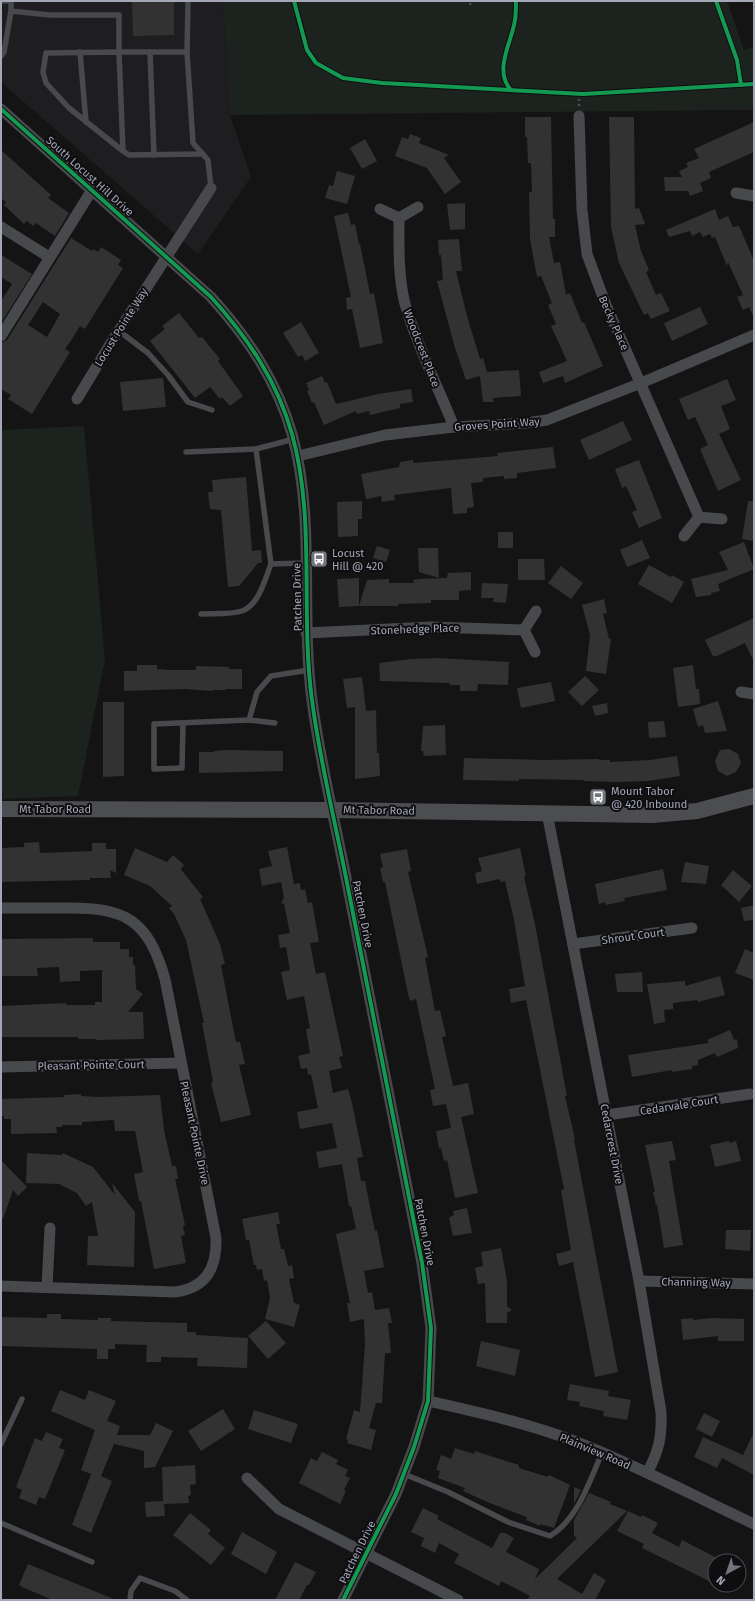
<svg xmlns="http://www.w3.org/2000/svg" width="755" height="1601" font-family="'Fira Sans',sans-serif">
  <style>
    .built { fill: #1e1e20 }
    .green { fill: #1c231e }
    .building { fill: #323233; fill-rule: evenodd }
    .lines { fill: none; stroke-linecap: round; stroke-linejoin: round }
    .path { stroke: #4a4a4f; stroke-width: 2.5; stroke-dasharray: 2 3; stroke-linecap: butt }
    .lane { stroke: #48494d; stroke-width: 5.5 }
    .street { stroke: #48494d; stroke-width: 11 }
    .secondary { stroke: #4c4d51; stroke-width: 16 }
    .cycleway-casing { stroke: #0e0e10; stroke-width: 6 }
    .cycleway { stroke: #139951; stroke-width: 4 }
    .labels { text-anchor: middle; stroke-width: 4; stroke-linejoin: round; paint-order: stroke }
    .street-label { font-size: 11px; fill: #a4a7b6; stroke: #0e0e10 }
    .poi-label { font-size: 11px; fill: #a4a7b6; stroke: #0e0e10; text-anchor: start }
  </style>
  <rect width="100%" height="100%" fill="#141414"/>
  <path class="built" d="M1 1H223L230 115 251 177 198 254 1 82Z"/>
  <g class="green">
    <path d="M223 1H727L744 50 754 46V110L230 115Z"/>
    <path d="M84 426 105 660 78 796 1 799V430Z"/>
  </g>
  <g class="building">
    <path d="M132 1H174V35L133 36Z"/>
    <path d="M525 117H551L553 219H555V237H549L554 263 560 262 566 295 570 293 582 323 584 322 603 366 565 383 563 376 543 383 539 372 567 361 551 326 556 324 548 305 552 303 541 276 537 277 530 239 529 192H532L531 163H528L527 137H525Z"/>
    <path d="M609 117H634L635 209 639 208 645 224 635 225 641 251 649 270 646 272 656 295 661 293 670 311 651 319 648 313 644 315 619 263 611 227Z"/>
    <path d="M754 122V152L709 172 711 178 700 183 703 191 690 196 688 191H665L664 177H682L679 171 688 167 686 163 699 158 694 149Z"/>
    <path d="M410 134 421 138 419 143 449 155 444 158 461 182 445 194 427 168 395 156 402 137 408 139Z"/>
    <path d="M365 139 377 161 362 169 350 148Z"/>
    <path d="M1 150 51 195 48 198 69 213 55 236 36 223 33 226 27 221 24 224 4 205 6 202 1 198Z"/>
    <path d="M337 171 355 176 347 204 325 198 329 185 333 186Z"/>
    <path d="M465 203V229L450 230 447 204Z"/>
    <path d="M715 209 719 220 728 216 733 227 739 226 754 261V318L749 307 743 310 737 297 743 295 728 262 727 266 715 237 712 238 710 234 703 237 700 232 692 236 690 231 669 237 666 230Z"/>
    <path d="M348 213 351 225 355 224 359 244H360L370 294 374 293 383 343 360 348 352 309 347 310 346 298 351 297 334 216Z"/>
    <path d="M71 238 92 251 93 249 98 252 101 247 121 260 118 265 123 268 85 329 80 326 72 339 65 349 70 352 32 414 8 399 11 395 1 389V343L7 340ZM43 302 60 314 47 337 28 325Z"/>
    <path d="M459 239 462 271H456L467 316 480 359 483 358 487 372 519 370 521 396 493 398 494 402H483L480 376 466 380 455 348 437 281 443 280 441 255H439L438 240Z"/>
    <path d="M1 255 32 274 1 323V301L12 284 1 277Z"/>
    <path d="M700 307 708 324 672 341 664 323Z"/>
    <path d="M179 313 199 338 202 337 220 359 218 361 243 396 230 406 222 397 220 399 210 387 195 398 150 341 165 329 162 326Z"/>
    <path d="M301 322 319 353 305 361 302 355 298 357 283 333Z"/>
    <path d="M322 376 325 383 327 382 336 404 378 394 411 389 413 402 400 404V408L370 415 369 411 357 414 356 411 324 425 314 402 312 403 307 391 309 390 306 383Z"/>
    <path d="M163 378 166 407 123 411 120 382Z"/>
    <path d="M727 379 736 400 721 406 730 429 719 434 741 480 718 491 700 449 708 445 695 417 688 420 679 399Z"/>
    <path d="M623 421 632 440 589 460 580 440Z"/>
    <path d="M553 447 556 468 517 473V478L504 479V476L483 478V482L471 483 474 507 467 508V513L453 514 451 488 394 495 395 500 382 502 381 496 366 499 361 474 399 467 400 462 413 460V463L463 459 498 456 497 453Z"/>
    <path d="M639 460 662 518 639 528 632 512 637 510 626 486 622 488 615 469Z"/>
    <path d="M246 477 252 551 261 550 262 563H258L239 586 228 587 221 510 210 509 208 492H213L212 480Z"/>
    <path d="M362 501V519H358V536L338 537 337 502Z"/>
    <path d="M748 501H754V541L742 539Z"/>
    <rect x="498" y="532" width="15" height="16"/>
    <path d="M642 540 650 558 627 567 620 550Z"/>
    <path d="M744 542 754 569 718 584 720 591 711 593V595L696 597 691 579 728 570 719 552Z"/>
    <path d="M377 546 390 550 386 562 373 558Z"/>
    <path d="M418 548H438L439 578 419 572Z"/>
    <path d="M518 559H544L545 580H518Z"/>
    <path d="M649 565 671 577 672 575 684 582 672 603 638 584Z"/>
    <path d="M561 566 583 583 571 599 548 583Z"/>
    <path d="M471 572V590L459 591V600H431V603L398 604V606H359L367 580 389 579V583H414L413 580 419 579 447 578 448 573Z"/>
    <path d="M359 578V606L339 607 337 579Z"/>
    <path d="M482 583 508 584 506 603 493 602 494 598H481Z"/>
    <path d="M604 599 607 613 603 614 609 639H611L606 674 586 671 590 635 582 605Z"/>
    <path d="M754 618V662L745 643 717 656H713L705 640Z"/>
    <path d="M438 658 509 662 508 685 478 684 477 691H460V685H450V683L380 681 379 663 411 659Z"/>
    <path d="M137 665H157V669L169 670H196V666L229 667V669H242V689H226V690H213V691L184 689 124 691V671H137Z"/>
    <path d="M693 665 696 689H699L700 704 678 707 673 668Z"/>
    <path d="M585 676 599 690 582 706 568 692Z"/>
    <path d="M362 677 366 711 376 710 377 753H379L380 776 355 779V707L347 708 343 679Z"/>
    <path d="M551 682 555 701 521 708 517 688Z"/>
    <path d="M718 701 727 731 705 733 703 725 698 727 693 709Z"/>
    <path d="M103 702H124V776L103 777Z"/>
    <path d="M607 703 608 713 595 716 592 706Z"/>
    <path d="M664 721 666 737 649 738 648 722Z"/>
    <path d="M445 725 446 755 424 756 423 751H421L423 726Z"/>
    <path d="M729 749 738 754 741 763 736 772 727 776 718 771 715 761 720 750Z"/>
    <path d="M227 750 283 751V771L199 773V752H214V751Z"/>
    <path d="M677 756 680 776 648 781 619 782 584 781V780L519 779V781L463 780 464 758 545 760 599 759V760H610V762L650 760Z"/>
    <path d="M39 842 40 853 92 851V843H106V849H116V873L110 870 111 878H90V880L1 882V848L24 847V843Z"/>
    <path d="M287 847 294 884 300 883 301 890 305 889 308 903 312 902 319 942 310 943 316 974 325 972 343 1056 339 1057 342 1068 329 1071 333 1093 348 1089 352 1103 363 1157 357 1158 361 1181H365L372 1217 375 1231 377 1230 384 1267 364 1271 368 1293 372 1292 375 1310 389 1308 392 1323H388L391 1353H385L382 1403H376L369 1428 376 1430 371 1450 347 1443 348 1440 346 1439 354 1410 360 1412 365 1344 364 1319 350 1322 347 1303H350L336 1234 356 1229 351 1206H349L342 1164 319 1168 316 1152 337 1148 332 1123 300 1129 297 1112 318 1108 311 1074 308 1075 307 1068 301 1069 298 1056 310 1053 306 1029 310 1028 304 996 287 1000 281 972 290 970 286 947 280 948 278 935 290 933 284 904 281 903 284 898 281 882 262 886 259 869 272 866 268 851Z"/>
    <path d="M135 848 167 862 173 855 184 865 181 869 183 872 203 897 200 899 220 944 225 964 221 965 231 1017 236 1042H240L245 1064 239 1065 251 1115 221 1122 211 1083 213 1082 202 1023H204L186 940 174 914 169 908 172 906 150 886 124 875Z"/>
    <path d="M520 848 526 876 524 877 535 924 567 1096H565L575 1139 574 1140 618 1372 595 1377 573 1262 559 1266 556 1254 571 1250 561 1190 564 1189 526 1000 511 1003 509 989 525 986 514 920 505 881 500 882V879L477 884 475 873 482 871 478 858Z"/>
    <path d="M407 849 411 871 408 872 428 957 425 958 435 1011 440 1010 446 1036 442 1037 453 1086 468 1083 474 1114 461 1117 478 1193 455 1198 447 1160 444 1161 441 1148H439L436 1131 451 1128 446 1104 433 1106 430 1090 435 1089 416 999 410 1001 408 994 385 882H383L380 868 383 867 380 854Z"/>
    <path d="M685 862 709 866 706 884 681 882Z"/>
    <path d="M663 869 667 890 624 898 625 901 606 905 605 902 599 904 595 884Z"/>
    <path d="M733 870 752 886 739 902 721 885Z"/>
    <path d="M754 905V920L744 921 741 908Z"/>
    <path d="M93 938V942H120V949H129V957H133V965H135L136 989 143 994 128 1012H143L144 1039 96 1040V1039H78V1037H1V1006L66 1003V1005H95V1002H102V970L80 971V981L60 982 59 967 37 968 38 976H1V939Z"/>
    <path d="M745 949 754 953V980L735 973Z"/>
    <path d="M642 972 643 992H617L615 974Z"/>
    <path d="M720 976 725 995 698 1002 697 1000 673 1003V1009L664 1010 665 1022 654 1024 647 984 685 981V986Z"/>
    <path d="M730 1030 734 1040 737 1039 738 1048 717 1057 715 1053 698 1060V1065L692 1066V1069L672 1072V1070L632 1077 628 1055 709 1043 707 1040Z"/>
    <path d="M81 1094V1096L98 1097 160 1095 164 1130 172 1166H176L178 1179H175L185 1225 183 1226 185 1235 181 1236 186 1263 154 1269 141 1201H139L134 1174 143 1172 135 1131H115L114 1120 82 1122V1125H62V1127H56L57 1133 11 1134V1119H4V1116H1V1099L64 1097V1095Z"/>
    <path d="M672 1141 676 1160 669 1161 683 1245 664 1248 657 1204 656 1205 653 1192H655L645 1145Z"/>
    <path d="M729 1141 730 1143 736 1141 741 1161 715 1167 710 1145Z"/>
    <path d="M27 1153 62 1155 63 1153 93 1167 115 1195 112 1183 135 1212 134 1267 87 1265 88 1236H98L92 1202 86 1206 77 1193 59 1184 26 1183Z"/>
    <path d="M1 1160 27 1187 18 1196 13 1190 3 1219H1Z"/>
    <path d="M467 1208 472 1233 453 1236 449 1218 454 1215 453 1211Z"/>
    <path d="M278 1212 280 1224H276L281 1249H284L288 1266 292 1265 294 1278 289 1279 294 1303 300 1305 294 1327 265 1319 270 1298 267 1280 264 1281 262 1269 257 1270 256 1265H254L249 1240H246L242 1219Z"/>
    <path d="M726 1230H751L750 1251 725 1249Z"/>
    <path d="M501 1248 507 1281V1306L512 1310 507 1313V1323H486L485 1283 478 1284 475 1268 483 1266 481 1252Z"/>
    <path d="M47 1314H61V1319L98 1320V1318H111V1321L187 1323V1332H196V1335L248 1338 247 1368 197 1366 198 1358 161 1357V1362H146L147 1345 115 1344V1349H108V1359H97V1349L1 1346V1317L47 1318Z"/>
    <path d="M693 1318V1320L711 1318 744 1319V1341H718V1336L683 1340 681 1319Z"/>
    <path d="M266 1321 286 1343 268 1359 248 1336Z"/>
    <path d="M481 1341 520 1350 515 1376 476 1366Z"/>
    <path d="M570 1384 609 1391 608 1396 631 1400 627 1420 603 1416 604 1411 579 1406 580 1402 567 1400Z"/>
    <path d="M60 1390 85 1400 89 1390 116 1401 107 1421 120 1426 117 1435H150L156 1423 173 1431 155 1467 144 1468V1451L114 1444 101 1476 112 1481 91 1533 72 1525 91 1474 81 1470 95 1430 51 1411Z"/>
    <path d="M223 1409 235 1429 201 1451 188 1431Z"/>
    <path d="M254 1410 298 1424 291 1443 248 1429Z"/>
    <path d="M704 1413 720 1421 712 1437 696 1429Z"/>
    <path d="M46 1432 63 1439 59 1448 65 1450 45 1499 39 1497 36 1505 19 1498 22 1490 16 1487 35 1438 42 1441Z"/>
    <path d="M754 1432V1475L722 1458 717 1468 694 1457 703 1437 743 1455Z"/>
    <path d="M455 1448 474 1454 475 1451 519 1465V1468L548 1477 549 1475 570 1485 554 1528 540 1524V1526L526 1520 527 1517 487 1502 463 1491 465 1488 438 1478 440 1471 436 1470 441 1455 451 1459Z"/>
    <path d="M322 1452 338 1460 336 1464 348 1470 345 1476 350 1478 344 1490 346 1491 340 1504 299 1483 311 1458 317 1461Z"/>
    <path d="M195 1465 196 1484 190 1485 191 1495 188 1496 189 1503 164 1504 165 1516 146 1517 145 1502 163 1501 162 1467Z"/>
    <path d="M574 1487 581 1490 574 1504Z"/>
    <path d="M589 1493 611 1502 610 1504 627 1511 557 1579 582 1594 594 1573 606 1580 595 1600H527L530 1596 501 1581 499 1586 454 1563 459 1554 439 1543 435 1553 421 1546 424 1538 411 1532 423 1508 439 1516 437 1519 492 1548 500 1533H505L514 1538 506 1552 539 1569 535 1579 577 1538 574 1536V1520Z"/>
    <path d="M628 1511 641 1517 642 1515 658 1523 652 1533 679 1547 682 1540 715 1557V1584L642 1548 644 1544 617 1531Z"/>
    <path d="M190 1513 211 1530 208 1534 225 1548 211 1565 173 1535Z"/>
    <path d="M242 1532 277 1552 266 1574 231 1554Z"/>
    <path d="M295 1562 316 1572 309 1585H307L299 1600H275Z"/>
    <path d="M28 1564 116 1600H53L24 1588 19 1585Z"/>
  </g>
  <g class="lines">
    <g class="path">
      <path d="M470 5 471 1"/>
      <path d="M579 106V94"/>
    </g>
    <g class="lane">
      <path d="M1 1H11"/>
      <path d="M188 1 187 52 193 143 208 160 211 188"/>
      <path d="M11 11 50 15H119V52H187"/>
      <path d="M80 52 86 122"/>
      <path d="M150 52 154 155"/>
      <path d="M1 56 4 52 11 11V1"/>
      <path d="M123 151 119 52 46 53 43 72 46 83 69 108 123 151 129 155 203 154"/>
      <path d="M119 331 148 353 168 375 188 402 212 410"/>
      <path d="M294 439 256 449 271 564 305 563"/>
      <path d="M186 452 256 449"/>
      <path d="M201 614C213 613 230 615 242 611 259 605 265 579 271 564"/>
      <path d="M249 720 275 723"/>
      <path d="M183 723 182 768 154 769V724L249 720 257 692 271 676 309 670"/>
      <path d="M1 1444 22 1399"/>
      <path d="M404 1474 448 1492 508 1522 550 1536C578 1519 589 1482 602 1453"/>
      <path d="M1 1523 92 1562"/>
      <path d="M130 1600 131 1591 140 1578 175 1591 187 1600"/>
    </g>
    <g class="street">
      <path d="M1 109 211 297C248 338 277 381 292 434 316 520 300 612 312 700 320 763 336 825 348 888 373 1013 398 1138 422 1263L431 1328 428 1401 414 1447 396 1494 343 1600"/>
      <path d="M579 116 582 210 587 254 606 305 699 517"/>
      <path d="M736 193 754 196"/>
      <path d="M380 209 399 218 418 207"/>
      <path d="M399 218C399 247 398 276 405 304 417 346 438 387 454 427"/>
      <path d="M1 227 49 257"/>
      <path d="M1 336 92 190"/>
      <path d="M77 399 109 346 211 188"/>
      <path d="M298 456 385 435 454 427 526 423 547 420 641 383 754 335"/>
      <path d="M684 536 699 517 722 519"/>
      <path d="M306 633 431 627 524 630"/>
      <path d="M535 652 524 630 536 611"/>
      <path d="M741 692 754 694"/>
      <path d="M547 813 639 1281 661 1412C662 1437 659 1451 647 1473"/>
      <path d="M1 908C22 908 44 908 65 908 126 907 148 920 165 979L216 1238C217 1268 206 1288 175 1292L1 1286"/>
      <path d="M573 944 692 928"/>
      <path d="M1 1067 181 1063"/>
      <path d="M607 1115 750 1094"/>
      <path d="M639 1281 754 1284"/>
      <path d="M47 1287 50 1228"/>
      <path d="M428 1401C477 1412 527 1423 574 1441 636 1465 694 1496 754 1524"/>
      <path d="M247 1478 279 1509 458 1600"/>
    </g>
    <path class="secondary" d="M1 809 332 810 652 815 697 811 754 796"/>
    <defs>
      <g id="cycleway">
        <path d="M294 1 307 50 316 63 343 78 382 83 583 94 754 84"/>
        <path d="M716 1 737 60 741 85"/>
        <path d="M511 90C493 70 512 42 515 20 516 14 516 7 516 1"/>
        <path d="M1 109 211 297C248 338 277 381 292 434 316 520 300 612 312 700 320 763 336 825 348 888 373 1013 398 1138 422 1263L431 1328 428 1401 414 1447 396 1494 343 1600"/>
      </g>
    </defs>
    <use href="#cycleway" class="cycleway-casing"/>
    <use href="#cycleway" class="cycleway"/>
  </g>
  <defs>
    <symbol id="bus-square" viewBox="-11 -11 22 22"><rect x="-9" y="-9" width="18" height="18" rx="4" fill="#72747d" stroke="#0e0e10"/><path d="M-5-6H5V4H4V6H2V4H-2V6H-4V4H-5ZM-3.5-4V0h7V-4ZM-3.5 1.2v1.5H-2V1.2ZM2 1.2v1.5H3.5V1.2Z" fill="#fff"/></symbol>
  </defs>
  <g fill-rule="evenodd">
    <use href="#bus-square" x="309" y="549" width="20" height="20"/>
    <use href="#bus-square" x="588" y="787" width="20" height="20"/>
  </g>
  <g class="labels">
    <g class="street-label">
      <text transform="translate(90 176) rotate(42)" y="4">South Locust Hill Drive</text>
      <text transform="translate(614 323) rotate(66)" y="4">Becky Place</text>
      <text transform="translate(121 327) rotate(-58)" y="4">Locust Pointe Way</text>
      <text transform="translate(422 348) rotate(69)" y="4">Woodcrest Place</text>
      <text transform="translate(497 424) rotate(-4)" y="4">Groves Point Way</text>
      <text transform="translate(297 597) rotate(-91)" y="4">Patchen Drive</text>
      <text transform="translate(415 629) rotate(-2)" y="4">Stonehedge Place</text>
      <text x="55" y="813">Mt Tabor Road</text>
      <text transform="translate(379 810) rotate(1)" y="4">Mt Tabor Road</text>
      <text transform="translate(363 914) rotate(79)" y="4">Patchen Drive</text>
      <text transform="translate(633 936) rotate(-8)" y="4">Shrout Court</text>
      <text transform="translate(91 1065) rotate(-1)" y="4">Pleasant Pointe Court</text>
      <text transform="translate(679 1105) rotate(-9)" y="4">Cedarvale Court</text>
      <text transform="translate(195 1133) rotate(78)" y="4">Pleasant Pointe Drive</text>
      <text transform="translate(612 1144) rotate(79)" y="4">Cedarcrest Drive</text>
      <text transform="translate(425 1232) rotate(79)" y="4">Patchen Drive</text>
      <text transform="translate(696 1282) rotate(1)" y="4">Channing Way</text>
      <text transform="translate(595 1451) rotate(23)" y="4">Plainview Road</text>
      <text transform="translate(357 1552) rotate(-64)" y="4">Patchen Drive</text>
    </g>
    <g class="poi-label">
      <text x="332" y="557">Locust<tspan x="332" dy="13">Hill @ 420</tspan></text>
      <text x="611" y="795">Mount Tabor<tspan x="611" dy="13">@ 420 Inbound</tspan></text>
    </g>
  </g>
  <rect width="755" height="1601" fill="none" stroke="#a4a7b6" stroke-width="4"/>
  <g transform="translate(727 1573) rotate(220)"><circle r="19" fill="#0e0e10" stroke="#4a4b52"/>
  <path d="M0-3L7 15L0 10L-7 15Z" fill="#72747d"/>
  <text y="-6" font-size="11" font-weight="bold" text-anchor="middle" fill="#a4a7b6">N</text>
  </g>
</svg>
